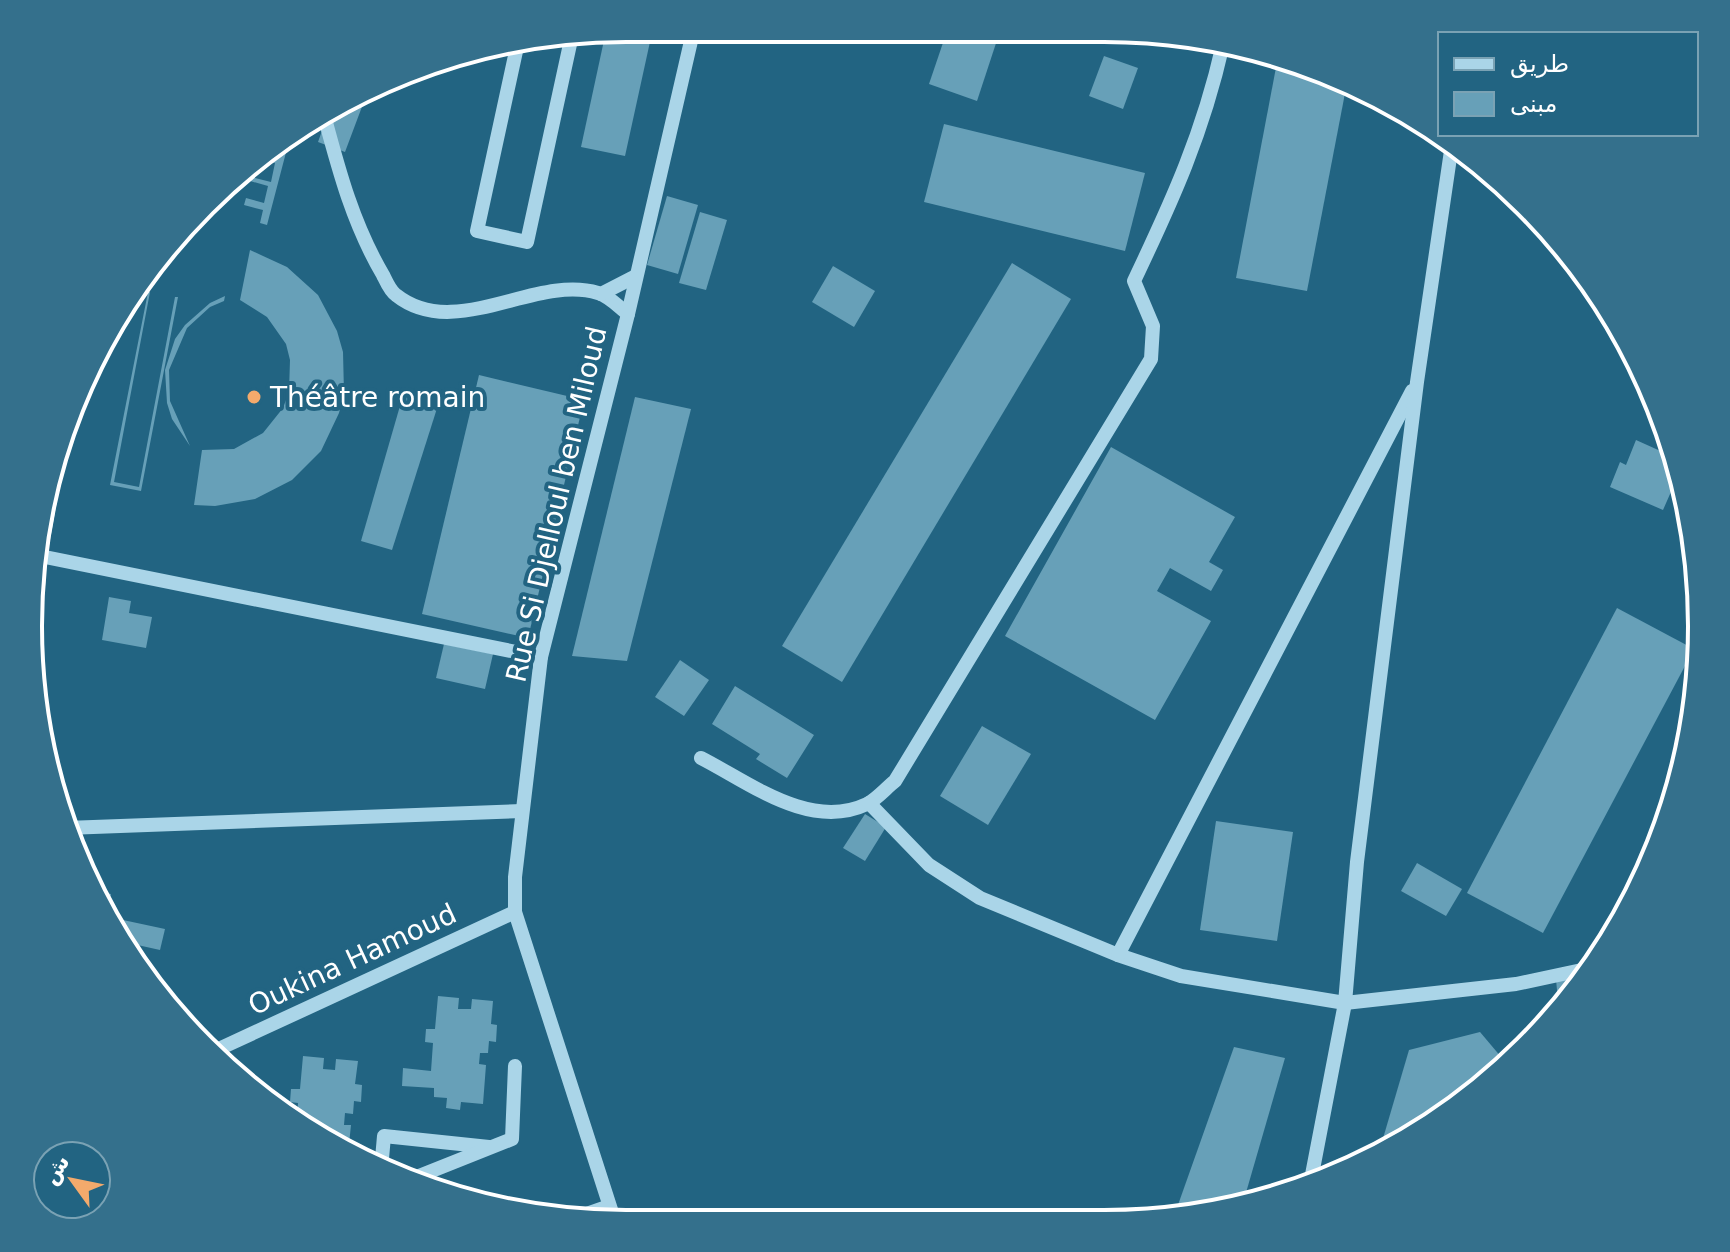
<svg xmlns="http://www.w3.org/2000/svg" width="1730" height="1252" font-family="'DejaVu Sans','Noto Sans Arabic',sans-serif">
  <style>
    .building { fill: #67a0b8 }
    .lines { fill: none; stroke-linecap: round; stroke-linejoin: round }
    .minor { stroke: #aad5e8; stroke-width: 14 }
    .poi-dot { fill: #f3aa6c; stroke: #226482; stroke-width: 3 }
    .labels { text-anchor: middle; stroke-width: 8; stroke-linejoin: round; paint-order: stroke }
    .poi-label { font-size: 28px; fill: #fff; stroke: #226482; text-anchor: start }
    .street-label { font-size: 28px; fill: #fff; stroke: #226482 }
    .rim { fill: none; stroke: #fff; stroke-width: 4 }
  </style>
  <rect width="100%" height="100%" fill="#226482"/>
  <g class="building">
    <path d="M626 28H653L625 156 581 147 606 31Z"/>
    <path d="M862 28H913L908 43Z"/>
    <path d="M948 28H1001L977 101 929 84Z"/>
    <path d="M1104 56 1138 68 1123 109 1089 96Z"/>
    <path d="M1278 57 1346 88 1307 291 1236 278Z"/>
    <path d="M366 96 345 152 318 142 323 128 308 122Z"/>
    <path d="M944 124 1145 173 1125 251 924 202Z"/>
    <path d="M281 140 289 141 267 225 260 223 263 210 244 205 246 198 264 203 268 186 250 181 251 177 271 182 275 163 260 159 265 154 278 157 281 144 277 143Z"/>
    <path d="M667 196 698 205 678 274 647 265Z"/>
    <path d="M700 212 727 220 706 290 679 283Z"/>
    <path d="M250 250 287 267 318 295 337 331 343 352 344 393 339 413 321 451 292 480 255 499 215 506 194 505 202 450 234 449 263 433 283 408 289 392 290 360 286 344 267 317 240 300Z"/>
    <path d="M1012 263 1071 299 842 682 782 646Z"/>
    <path d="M833 266 875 291 854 327 812 302Z"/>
    <path d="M148 292H150L114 482 139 487 175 297H178L141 491 110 485Z"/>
    <path d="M225 296 224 301 210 307 187 328 169 370 170 401 190 446 172 419 167 403 165 370 175 339 185 325 210 303Z"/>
    <path d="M479 375 584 400 528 638 422 614Z"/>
    <path d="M404 392 439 402 392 550 361 541Z"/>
    <path d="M635 397 691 409 627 661 572 656Z"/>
    <path d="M1636 440 1676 458 1681 469 1663 510 1610 487 1620 462 1626 465Z"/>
    <path d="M1111 447 1235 517 1209 562 1223 570 1211 591 1170 568 1157 591 1211 621 1155 720 1005 636Z"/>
    <path d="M109 597 131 601 129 613 152 617 146 648 102 640Z"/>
    <path d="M1617 608 1694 649 1543 933 1467 893Z"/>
    <path d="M444 644 493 654 485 689 436 678Z"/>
    <path d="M680 660 709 680 684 716 655 697Z"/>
    <path d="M735 686 814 735 787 778 756 759 760 754 712 724Z"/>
    <path d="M982 726 1031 754 988 825 940 796Z"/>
    <path d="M865 814 886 827 865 861 843 848Z"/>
    <path d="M1216 821 1293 832 1277 941 1200 930Z"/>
    <path d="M1417 863 1462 889 1446 916 1401 891Z"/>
    <path d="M94 891 111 894 107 914 99 899Z"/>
    <path d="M109 917 165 929 160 950 124 942Z"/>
    <path d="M1581 977 1582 981 1559 1013 1556 979Z"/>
    <path d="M438 996 459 998 458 1009H471L472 999 493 1001 491 1024 497 1025 496 1042 489 1041 488 1053H480L479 1064 486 1065 483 1104 461 1102 460 1110 446 1108 447 1098 434 1097V1088L402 1086 403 1068 431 1071 433 1043 425 1042 426 1029H435Z"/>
    <path d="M1480 1032 1507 1064 1468 1100 1379 1152 1409 1050Z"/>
    <path d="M1234 1047 1285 1058 1243 1203 1173 1219Z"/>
    <path d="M303 1056 324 1058 323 1069 335 1070 336 1059 358 1061 355 1084 362 1085 361 1102 354 1101 353 1114 345 1113 344 1125H351L348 1154 297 1119 298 1103 290 1102 291 1089H300Z"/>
  </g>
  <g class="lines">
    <g class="minor">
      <path d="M518 42 477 231 527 242 572 35"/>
      <path d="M324 115C339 171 353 224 383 275 386 281 390 291 396 295 455 342 535 274 598 293 609 296 619 307 628 314"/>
      <path d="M601 294 636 276"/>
      <path d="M40 556 541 657"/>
      <path d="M33 662 40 556 53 483"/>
      <path d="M701 758C750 783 810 831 867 804 877 799 886 788 895 781L1151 359 1153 326 1134 281C1173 199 1203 133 1223 44"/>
      <path d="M869 803 929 865 980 898 1118 955 1181 976 1345 1003 1516 984 1591 968"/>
      <path d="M66 828 522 811"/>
      <path d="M1118 955 1412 391"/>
      <path d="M210 1053 515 912"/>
      <path d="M381 1170 384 1136 489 1147"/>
      <path d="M409 1180 512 1139 515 1066"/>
      <path d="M1310 1185 1345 1003 1357 862 1417 382 1452 144"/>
      <path d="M569 1220 609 1206"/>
      <path d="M615 1222 515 912V877L541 657 628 314 694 28"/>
    </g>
  </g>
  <circle class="poi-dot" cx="254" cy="397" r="8"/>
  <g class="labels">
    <g class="poi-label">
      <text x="270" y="407">Théâtre romain</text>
    </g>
    <g class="street-label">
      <text transform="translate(556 504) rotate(-77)" y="10">Rue Si Djelloul ben Miloud</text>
      <text transform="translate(352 959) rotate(-25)" y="10">Oukina Hamoud</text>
    </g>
  </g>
  <path d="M0 0H1730V1252H0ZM626 42H1104A584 584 0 0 1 1688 626V626A584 584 0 0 1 1104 1210H626A584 584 0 0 1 42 626V626A584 584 0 0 1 626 42Z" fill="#34708c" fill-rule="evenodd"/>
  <path class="rim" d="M626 42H1104A584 584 0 0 1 1688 626V626A584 584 0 0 1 1104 1210H626A584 584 0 0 1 42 626V626A584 584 0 0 1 626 42Z"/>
  <rect x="1438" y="32" width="260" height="104" fill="#226482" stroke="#7aa2b4" stroke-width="2"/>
  <rect x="1454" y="58" width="40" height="12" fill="#aad5e8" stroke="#7aa2b4" stroke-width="2"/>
  <text x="1510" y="72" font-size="24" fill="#ffffff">طريق</text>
  <rect x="1454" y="92" width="40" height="24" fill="#67a0b8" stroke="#7aa2b4" stroke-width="2"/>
  <text x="1510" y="112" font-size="24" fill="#ffffff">مبنى</text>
  <g transform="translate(72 1180) rotate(303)"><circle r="38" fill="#226482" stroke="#7aa2b4" stroke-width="2"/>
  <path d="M0-6L14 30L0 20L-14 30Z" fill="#f3aa6c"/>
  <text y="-12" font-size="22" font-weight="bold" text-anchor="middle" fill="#ffffff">ش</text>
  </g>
</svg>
